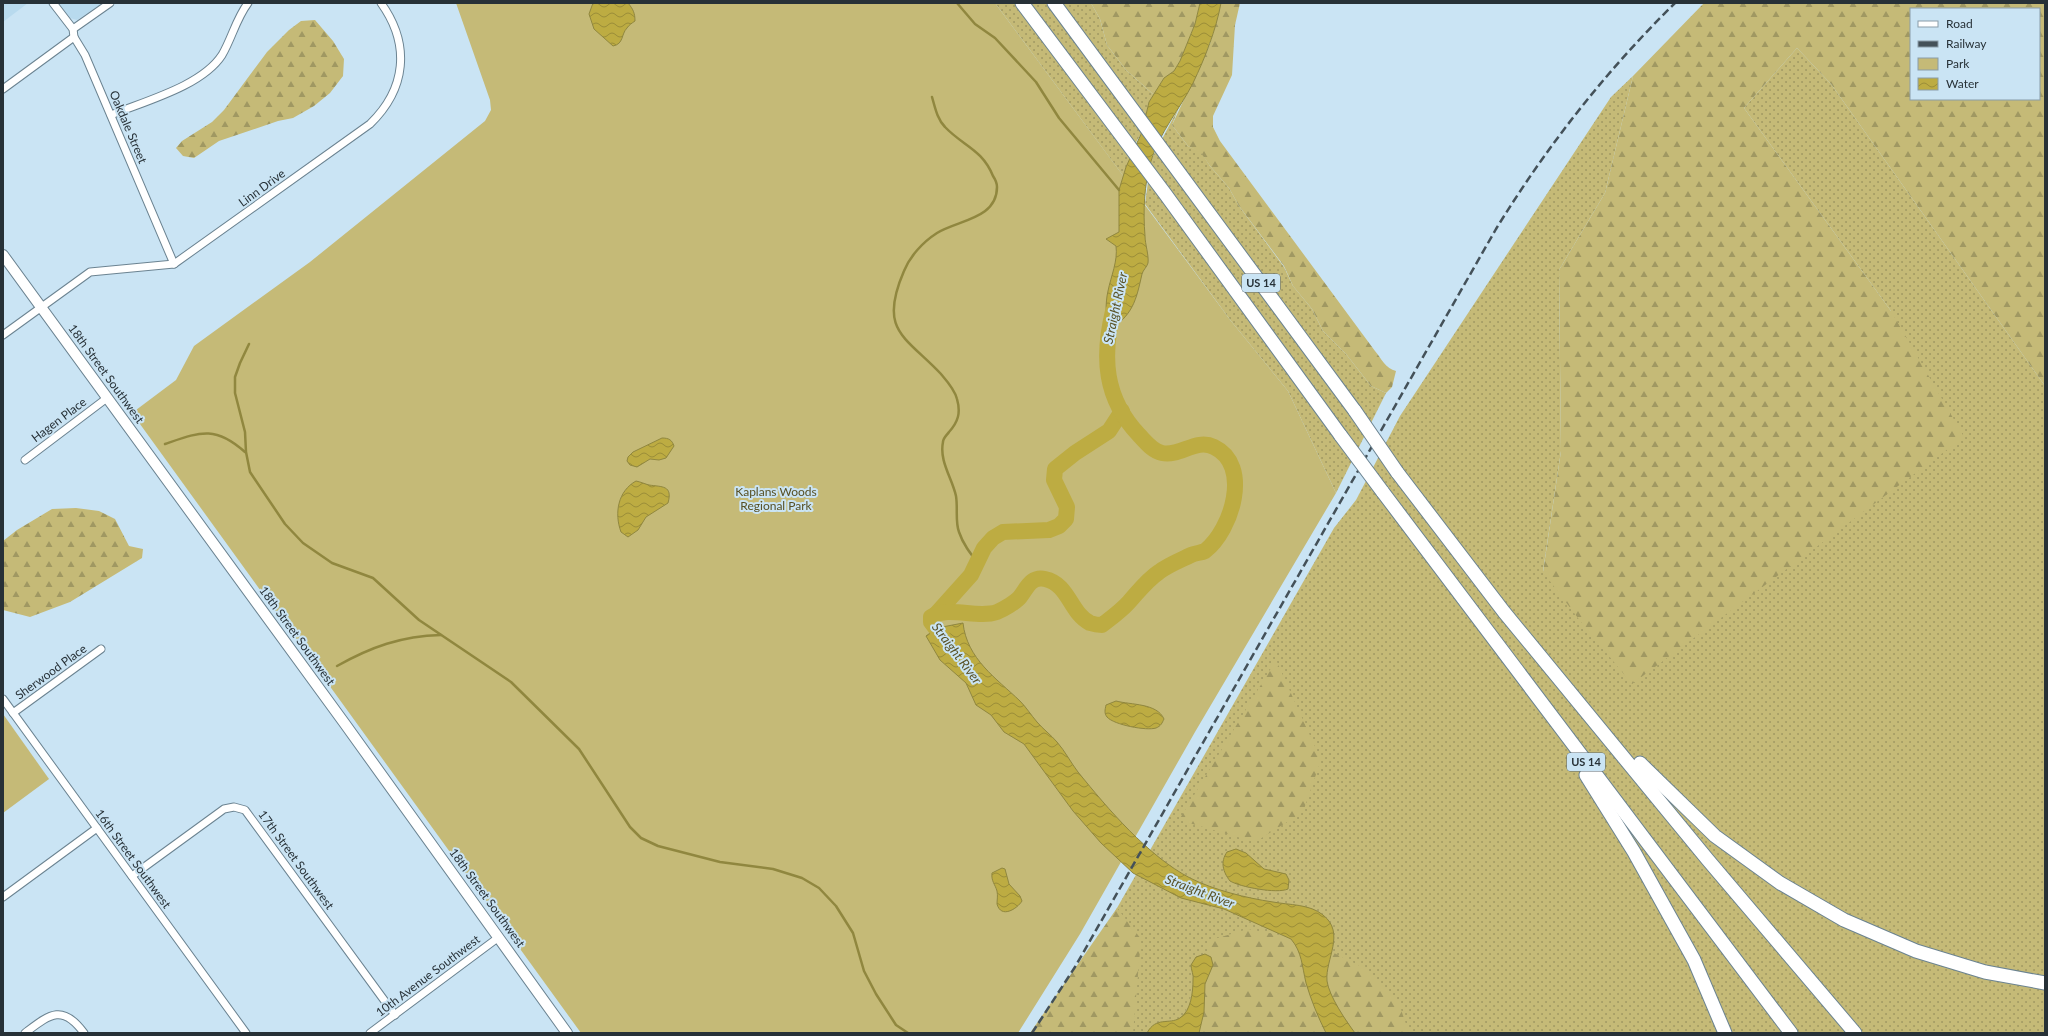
<svg xmlns="http://www.w3.org/2000/svg" width="2048" height="1036" font-family="Lato,sans-serif">
  <style>
    .built { fill: #b8daee }
    .grass { fill: url(#grass-dots) }
    .forest { fill: url(#forest-firs); fill-rule: evenodd }
    .green { fill: #c5ba77 }
    .water { fill: url(#water-waves); stroke: #90873f }
    .lines { fill: none; stroke-linecap: round; stroke-linejoin: round }
    .stream { stroke: #90873f; stroke-width: 2.5 }
    .river { stroke: #bdac42; stroke-width: 16 }
    .street-casing { stroke: #6b8391; stroke-width: 9 }
    .secondary-casing { stroke: #6b8391; stroke-width: 12 }
    .highway-casing { stroke: #6b8391; stroke-width: 15 }
    .street { stroke: #fff; stroke-width: 7 }
    .secondary { stroke: #fff; stroke-width: 10 }
    .highway { stroke: #fff; stroke-width: 13 }
    .rail { stroke: #445159; stroke-width: 2.5; stroke-dasharray: 8 4; stroke-linecap: butt }
    .highway-bridge-casing { stroke: #6b8391; stroke-width: 15; stroke-linecap: butt }
    .highway-bridge { stroke: #fff; stroke-width: 13 }
    .labels { text-anchor: middle; stroke-width: 4; stroke-linejoin: round; paint-order: stroke }
    .shield { fill: #cae4f4; stroke: #586770; stroke-width: 1 }
    .shield-label { font-size: 11px; font-weight: bold; fill: #273137 }
    .street-label { font-size: 12px; fill: #273137; stroke: #cae4f4 }
    .park-label { font-size: 12px; fill: #575024; stroke: #cae4f4 }
    .water-label { font-size: 13px; font-style: italic; fill: #5a5328; stroke: #cae4f4 }
  </style>
  <defs>
    <pattern id="grass-dots" width="8" height="8" patternUnits="userSpaceOnUse"><rect width="8" height="8" fill="#c5ba77"/><path d="M2 2h.1M6 6h.1" fill="none" stroke="#a09862" stroke-width="1.8" stroke-linecap="round"/></pattern>
    <pattern id="forest-firs" width="22" height="20" patternUnits="userSpaceOnUse"><rect width="22" height="20" fill="#c5ba77"/><path d="M5 1l3.5 6h-7zM16 11l3.5 6h-7z" fill="#a09862"/></pattern>
    <pattern id="water-waves" width="16" height="10" patternUnits="userSpaceOnUse"><rect width="16" height="10" fill="#bdac42"/><path d="M0 5q4-4 8 0t8 0" fill="none" stroke="#9a8d38"/></pattern>
  </defs>
  <rect width="100%" height="100%" fill="#cae4f4"/>
  <g class="built">
    <path d="M3 3H28L3 22Z"/>
    <path d="M59 3H103L77 20 70 18Z"/>
  </g>
  <g class="grass">
    <path d="M995 3H1091L1100 19 1107 45 1126 70 1154 95 1149 102 1142 132 1135 144 1124 177Z"/>
    <path d="M1797 48 1831 84 2045 386V1033H1042L1097 943 1334 528 1356 500 1400 416 1611 97 1633 76 1605 193 1559 270 1561 451 1543 571 1632 683 1891 311 1744 108Z"/>
    <path d="M1179 107 1172 125 1188 146 1201 152 1210 166 1229 188 1239 206 1284 267 1293 286 1312 309 1323 331 1346 354 1371 386 1386 393 1336 493 1288 391 1231 321 1145 204 1151 160Z"/>
  </g>
  <g class="forest">
    <path d="M1091 3H1200L1195 24 1180 61 1174 71 1164 78 1154 95 1126 70 1107 45 1100 19Z"/>
    <path d="M1221 3H1240L1235 25 1232 75 1213 116V127L1220 141 1375 351C1381 358 1386 369 1396 371L1392 387 1386 393 1371 386 1346 354 1323 331 1312 309 1293 286 1284 266 1239 206 1229 188 1210 166 1201 153 1188 146 1172 125 1210 44Z"/>
    <path d="M1704 3H2045V386L1831 84 1797 48 1744 108 1891 311 1964 437 1632 684 1581 622 1543 572 1561 451 1559 270 1605 193 1633 76ZM1911 9H2039V99H1911Z"/>
    <path d="M315 20 333 41 344 59 343 76 330 93 314 106 293 118 278 121 219 141 194 158 183 156 176 148 182 141 212 122 224 110 267 52 289 30 301 21Z"/>
    <path d="M76 508 99 511 115 519 129 546 143 549 142 558 70 602 30 617 3 610V541L17 530 52 509Z"/>
    <path d="M1276 660 1321 760 1303 812 1255 842 1179 820Z"/>
    <path d="M1117 908 1141 939 1133 1033H1030Z"/>
    <path d="M1248 929 1310 941 1360 966 1398 1001 1409 1033H1182L1185 1013 1211 940Z"/>
  </g>
  <g class="green">
    <path d="M456 3H995L1231 321 1288 391 1336 493 1195 732 1080 934 1018 1033H581L132 413 176 380 194 346 310 262 485 121 491 110 490 100Z"/>
    <path d="M3 714 49 779 3 813Z"/>
  </g>
  <g class="water">
    <path d="M593 3H628C633 9 635 13 635 21 632 23 629 25 627 28 621 34 624 44 613 46L594 29 589 14Z"/>
    <path d="M1200 3H1221C1216 30 1205 58 1193 83 1180 109 1159 133 1151 161 1144 185 1143 211 1145 236 1145 244 1149 255 1148 263 1147 267 1143 270 1142 274 1136 301 1133 315 1108 331 1106 318 1105 304 1108 291 1111 276 1118 261 1116 246L1106 239 1119 232V190L1126 167 1142 132 1149 102 1164 78 1174 71 1180 61 1195 24Z"/>
    <path d="M662 438C669 438 672 440 674 446L666 458 659 460 650 459 637 467 630 465 627 461 628 457 633 452Z"/>
    <path d="M636 481C641 482 645 484 649 485 662 487 673 485 668 503L646 517 638 530 628 537 621 532C614 513 618 491 636 481Z"/>
    <path d="M963 623C967 659 996 678 1020 701 1026 707 1031 715 1037 722 1043 729 1051 735 1057 742 1065 751 1071 763 1078 772 1108 809 1148 856 1190 878 1214 890 1246 898 1273 902 1289 905 1310 904 1323 915 1346 933 1325 959 1327 981 1329 996 1346 1021 1355 1033H1326C1318 1017 1311 1000 1306 983 1302 966 1302 952 1291 939L1224 909 1181 898 1133 873 1101 843 1073 811 1024 744 1004 732 991 715 976 705 966 683 940 660 926 636 937 628Z"/>
    <path d="M1116 701C1131 705 1157 703 1164 719 1162 723 1161 726 1156 728 1147 731 1114 725 1107 717 1104 713 1105 710 1106 705Z"/>
    <path d="M1236 849 1246 853 1264 869 1286 874 1289 880 1288 889C1277 894 1240 887 1230 881 1223 872 1220 862 1227 852Z"/>
    <path d="M1002 868 1005 869 1009 884 1020 896 1022 901C1017 909 1001 919 997 904 997 900 998 896 997 891 995 884 991 881 992 873Z"/>
    <path d="M1205 954 1211 957 1213 965 1205 984 1204 1012 1199 1033H1147C1156 1016 1169 1025 1180 1018 1191 1011 1193 992 1193 980 1194 975 1191 970 1191 965L1196 957Z"/>
  </g>
  <g class="lines">
    <g class="stream">
      <path d="M957 3 975 24 995 38 1036 82 1059 118 1119 190"/>
      <path d="M932 97C935 107 937 119 945 127 963 146 982 149 993 176 995 179 997 183 997 187 997 219 958 220 937 233 923 242 910 256 904 271 878 331 905 336 941 374 947 381 955 390 957 399 961 413 958 422 949 432 947 435 943 438 943 442 939 461 952 478 956 496 958 508 955 522 959 532 963 544 970 553 978 563"/>
      <path d="M249 344 240 363 235 377V393L245 432 246 452 250 472 285 524 303 543 332 563 373 578 419 620 511 682 579 749 630 827 641 838 658 846 720 862 773 869 802 878 819 888 836 906 853 933 864 971 876 994 896 1025 908 1033"/>
      <path d="M165 444C200 432 215 425 245 452"/>
      <path d="M337 666C371 647 401 636 441 635"/>
    </g>
    <g class="river">
      <path d="M936 614 971 575 984 548 993 538 1003 532 1049 530 1059 526 1066 519 1067 507 1054 480 1055 469 1075 453 1109 431 1122 411"/>
      <path d="M949 646 931 622V617C948 605 977 619 997 612 1004 609 1016 602 1020 597 1027 588 1031 576 1045 579 1069 584 1070 613 1090 623 1093 624 1098 625 1102 625 1111 618 1121 611 1129 602 1139 591 1147 580 1159 572 1168 565 1181 560 1191 555 1195 553 1201 553 1205 551 1232 530 1252 465 1214 447 1196 438 1180 457 1162 453 1152 451 1145 441 1139 435 1104 398 1102 357 1113 311"/>
    </g>
    <defs>
      <g id="street">
        <path d="M53 3 73 29 74 37 85 55 174 264"/>
        <path d="M73 29 110 3"/>
        <path d="M3 89 74 37"/>
        <path d="M111 115C145 101 202 86 222 55 232 38 236 19 248 3"/>
        <path d="M3 335 90 272 174 264 370 124C406 89 411 45 381 3"/>
        <path d="M25 460 107 398"/>
        <path d="M3 699 246 1033"/>
        <path d="M13 713 101 649"/>
        <path d="M132 876 224 809 234 807 245 810 395 1015"/>
        <path d="M3 897 97 828"/>
        <path d="M25 1033C49 1015 62 1003 84 1033"/>
        <path d="M370 1033 499 937"/>
      </g>
      <path id="secondary" d="M3 255 345 724 567 1033"/>
      <g id="highway">
        <path d="M1022 3 1166 195 1341 436"/>
        <path d="M1054 3 1355 411"/>
        <path d="M1397 472 1504 612 1708 860 1855 1033"/>
        <path d="M1382 491 1791 1033"/>
        <path d="M1640 763 1715 836 1780 883 1844 920 1916 951 1985 972 2045 983"/>
        <path d="M1586 775 1634 852 1694 960 1725 1033"/>
      </g>
    </defs>
    <use href="#street" class="street-casing"/>
    <use href="#secondary" class="secondary-casing"/>
    <use href="#highway" class="highway-casing"/>
    <use href="#street" class="street"/>
    <use href="#secondary" class="secondary"/>
    <use href="#highway" class="highway"/>
    <path class="rail" d="M1032 1033 1075 967 1496 229C1547 146 1606 71 1675 3"/>
    <defs>
      <g id="highway-bridge">
        <path d="M1355 411 1397 472"/>
        <path d="M1341 436 1382 491"/>
      </g>
    </defs>
    <use href="#highway-bridge" class="highway-bridge-casing"/>
    <use href="#highway-bridge" class="highway-bridge"/>
  </g>
  <g class="labels">
    <g class="shield">
      <rect x="1242" y="274" width="38" height="18" rx="3"/>
      <rect x="1567" y="753" width="38" height="18" rx="3"/>
    </g>
    <g class="shield-label">
      <text x="1261" y="287">US 14</text>
      <text x="1586" y="766">US 14</text>
    </g>
    <g class="street-label">
      <text transform="translate(128 127) rotate(67)" y="4">Oakdale Street</text>
      <text transform="translate(262 188) rotate(-36)" y="4">Linn Drive</text>
      <text transform="translate(106 374) rotate(54)" y="4">18th Street Southwest</text>
      <text transform="translate(59 420) rotate(-37)" y="4">Hagen Place</text>
      <text transform="translate(297 636) rotate(54)" y="4">18th Street Southwest</text>
      <text transform="translate(51 672) rotate(-36)" y="4">Sherwood Place</text>
      <text transform="translate(133 859) rotate(54)" y="4">16th Street Southwest</text>
      <text transform="translate(296 860) rotate(54)" y="4">17th Street Southwest</text>
      <text transform="translate(487 898) rotate(54)" y="4">18th Street Southwest</text>
      <text transform="translate(428 976) rotate(-37)" y="4">10th Avenue Southwest</text>
    </g>
    <g class="park-label">
      <text x="776" y="496">Kaplans Woods<tspan x="776" dy="14">Regional Park</tspan></text>
    </g>
    <g class="water-label">
      <text transform="translate(1115 308) rotate(-78)" y="5">Straight River</text>
      <text transform="translate(957 653) rotate(53)" y="5">Straight River</text>
      <text transform="translate(1200 891) rotate(21)" y="5">Straight River</text>
    </g>
  </g>
  <rect width="2048" height="1036" fill="none" stroke="#273137" stroke-width="8"/>
  <rect x="1910" y="8" width="130" height="92" fill="#cae4f4" stroke="#899ca8"/>
  <rect x="1918" y="21" width="20" height="6" fill="#ffffff" stroke="#899ca8"/>
  <text x="1946" y="28" font-size="12" fill="#273137">Road</text>
  <rect x="1918" y="41" width="20" height="6" fill="#445159" stroke="#899ca8"/>
  <text x="1946" y="48" font-size="12" fill="#273137">Railway</text>
  <rect x="1918" y="58" width="20" height="12" fill="#c5ba77" stroke="#899ca8"/>
  <text x="1946" y="68" font-size="12" fill="#273137">Park</text>
  <rect x="1918" y="78" width="20" height="12" fill="url(#water-waves)" stroke="#899ca8"/>
  <text x="1946" y="88" font-size="12" fill="#273137">Water</text>
</svg>
